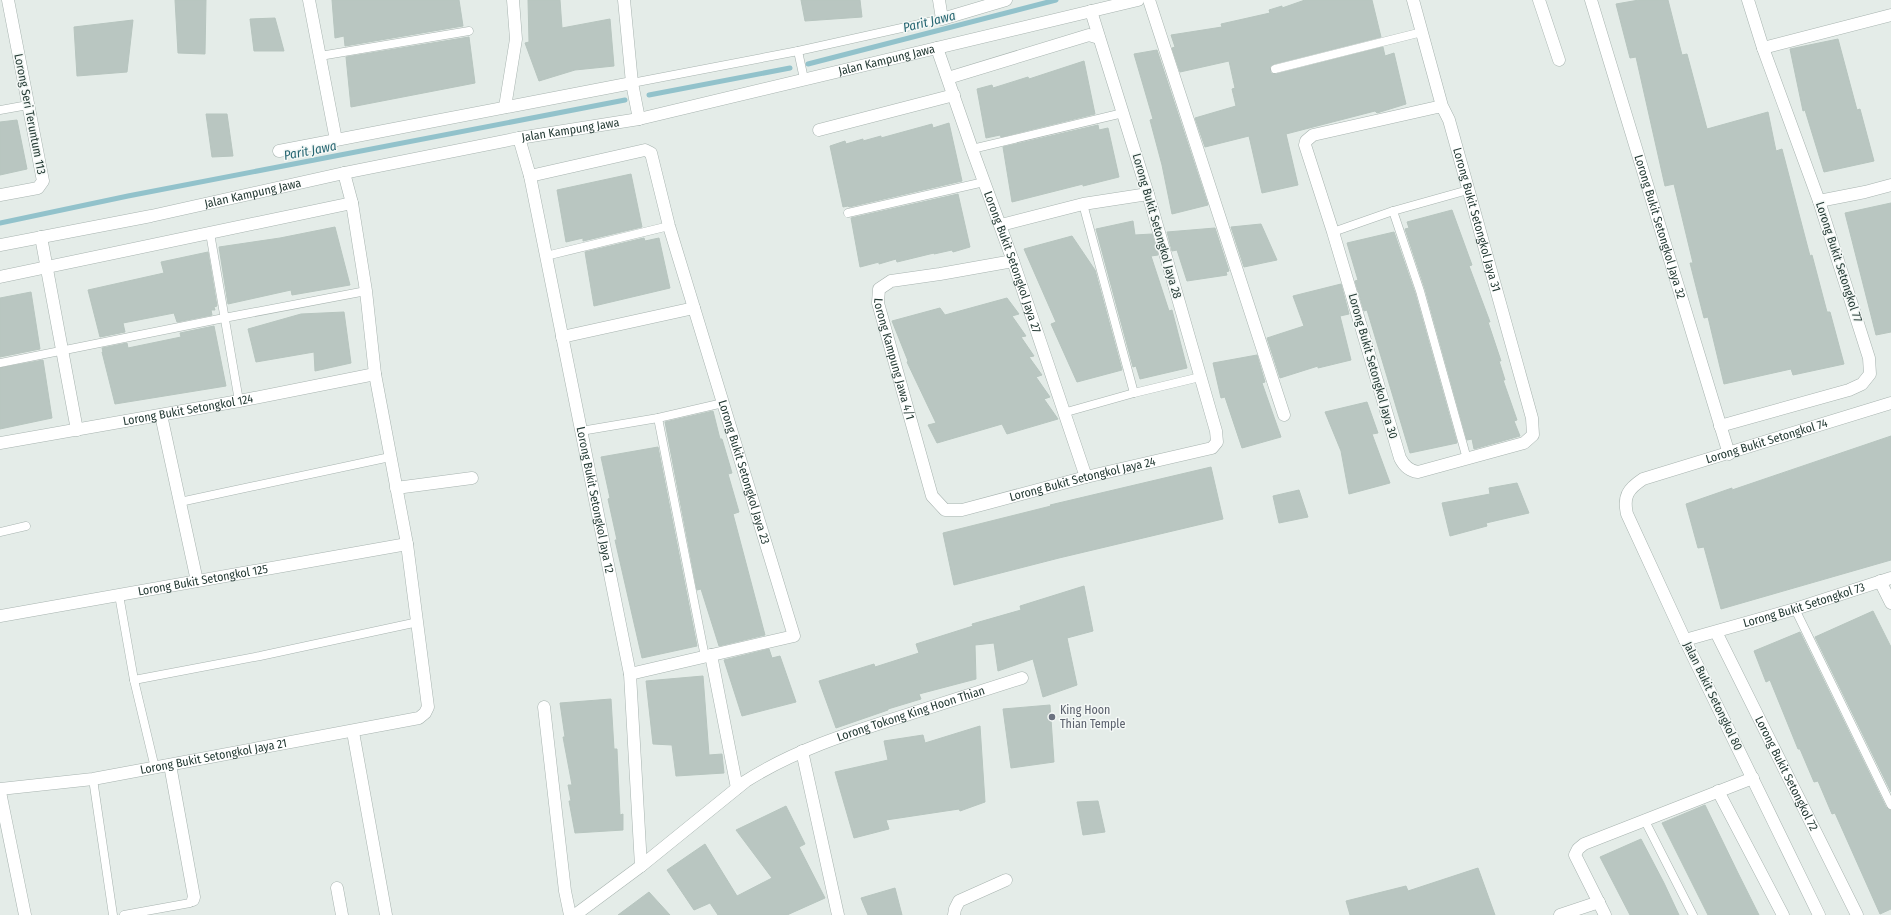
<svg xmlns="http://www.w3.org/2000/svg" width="1891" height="915" font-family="'Fira Sans Condensed',sans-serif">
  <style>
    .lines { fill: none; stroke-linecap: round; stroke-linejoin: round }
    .stream { stroke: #92c2cb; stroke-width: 5 }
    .building { fill: #b9c6c1; stroke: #b7c5bf }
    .service-casing { stroke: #a7b3af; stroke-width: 9 }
    .minor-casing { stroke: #a7b3af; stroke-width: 13 }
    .service { stroke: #fff; stroke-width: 8 }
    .minor { stroke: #fff; stroke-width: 12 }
    .worship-dot { fill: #6b7280; stroke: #f4f8f6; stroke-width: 1.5 }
    .labels { text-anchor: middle; stroke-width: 3; stroke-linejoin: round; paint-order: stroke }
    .street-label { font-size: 12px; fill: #253b35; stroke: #f4f8f6 }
    .worship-label { font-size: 12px; fill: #5b616d; stroke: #f4f8f6; text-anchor: start }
    .water-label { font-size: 13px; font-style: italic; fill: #256571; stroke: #f4f8f6 }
  </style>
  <rect width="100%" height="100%" fill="#e4ece8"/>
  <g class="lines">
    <g class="stream">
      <path d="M808 64 1056 0"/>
      <path d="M649 95 790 68"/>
      <path d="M0 223 128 196 625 100"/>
    </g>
  </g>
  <g class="building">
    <path d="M175 0H206L205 54 178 53Z"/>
    <path d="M332 0H459L463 26 345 46 344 36 335 38Z"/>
    <path d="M528 0H560L562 28 610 19 614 66 575 70 539 81 525 43 529 42Z"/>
    <path d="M801 0H860L862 17 805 21Z"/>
    <path d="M1305 0H1372L1381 37 1274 64 1270 67 1271 73 1276 74 1383 47 1385 56 1394 53 1406 104 1377 113 1375 111 1286 134 1298 185 1262 193 1249 136 1205 147 1195 118 1236 106 1232 89 1235 88 1229 61 1180 72 1172 48 1175 47 1171 35 1222 27 1221 24 1270 13 1269 10 1282 6V8Z"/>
    <path d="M1639 0H1668L1682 55 1687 54 1707 129 1768 112 1776 151 1782 149 1810 256 1812 255 1827 312H1830L1844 364 1793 375 1791 369 1724 384 1708 317 1704 318 1690 263H1693L1674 184 1665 186 1636 57 1630 58 1616 4Z"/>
    <path d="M275 18 284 51H254L250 19Z"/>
    <path d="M133 20 127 72 77 76 74 27Z"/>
    <path d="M469 37 475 83 351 107 346 57Z"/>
    <path d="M1838 39 1857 110 1860 109 1874 161 1824 172 1805 110 1803 111 1790 49Z"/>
    <path d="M1157 50 1208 205 1172 214 1162 165 1150 120 1153 119 1134 54Z"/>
    <path d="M1084 61 1095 114 1001 137 1000 135 986 138 977 89 992 85 993 88 1028 77 1029 79Z"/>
    <path d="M206 114H227L233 156 212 157Z"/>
    <path d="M17 120 27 169 0 175V122Z"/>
    <path d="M949 123 962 181 849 207 848 206 843 207 830 146 845 141 846 144 863 139V141L881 136V138L932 124 933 128Z"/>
    <path d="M1098 125 1099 130 1108 128 1119 177 1083 186V184L1012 202 1003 147Z"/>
    <path d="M631 174 642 227 583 241V238L566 242 557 190Z"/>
    <path d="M958 194 970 247 953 252 952 250 934 254V253L897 262 896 259 879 264V262L860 267 851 218Z"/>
    <path d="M1891 203V332L1876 335 1845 213Z"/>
    <path d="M1452 210 1472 265 1469 266 1490 322H1488L1501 361H1499L1505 380H1503L1517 420 1514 421 1520 436 1474 449 1472 439 1467 440 1425 289 1405 229 1409 228 1407 222Z"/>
    <path d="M1133 221 1135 235 1152 234 1158 255 1151 256 1169 311 1172 310 1187 368 1140 379 1136 366 1133 367 1096 229Z"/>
    <path d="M1261 224 1277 260 1244 267 1231 227Z"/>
    <path d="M335 227 350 285 292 295 291 290 228 304 219 247 280 238Z"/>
    <path d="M1215 228 1229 271 1226 272 1227 275 1187 281 1177 250 1172 251 1167 232Z"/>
    <path d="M1394 232 1415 293 1457 443 1410 453 1367 310 1364 311 1355 281 1358 280 1347 243Z"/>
    <path d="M1072 236 1095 270 1122 370 1077 382 1051 324 1056 322 1024 249Z"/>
    <path d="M644 238 645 241 659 238 670 288 594 306 585 252Z"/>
    <path d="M208 252 217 306 214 307 215 310H211L212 315 177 322 174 313 123 323 125 332 100 337 88 290 164 273 161 262Z"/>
    <path d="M1341 284 1349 314 1340 316 1351 360 1318 368V366L1280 378 1267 338 1304 326 1293 296Z"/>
    <path d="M31 292 40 349 0 357V298Z"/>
    <path d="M1007 298 1019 314 1012 316 1026 336 1021 337 1034 356 1029 357 1042 375 1036 377 1050 397 1044 399 1058 419 1007 434 1002 424 937 443 928 425 936 423 907 362 908 361 892 321 940 308 945 315Z"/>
    <path d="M344 312 351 363 315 371 314 352 256 362 248 329 301 314Z"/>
    <path d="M214 326 226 386 115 404 102 352H103L102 348 127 343 128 348 181 337 180 333Z"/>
    <path d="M1257 355 1265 382 1262 383 1281 437 1242 448 1225 397 1221 398 1213 363Z"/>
    <path d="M43 360 52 418 0 429V368Z"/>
    <path d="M1367 402 1378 433 1372 434 1390 483 1349 494 1341 451 1325 412Z"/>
    <path d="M713 411 720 439H722L732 473 728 474 739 512 733 514 765 635 719 646 701 589 697 590 665 422Z"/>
    <path d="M1891 436V560L1721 609 1704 547 1698 548 1686 504 1732 488V490Z"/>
    <path d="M658 447 697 646 642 658 615 540H617L608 499 610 498 601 457Z"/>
    <path d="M1211 467 1223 519 1059 558 954 585 943 533 1051 506 1050 505Z"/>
    <path d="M1517 483 1529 513 1486 523 1487 526 1450 536 1442 503 1490 494 1489 488Z"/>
    <path d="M1299 490 1308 517 1279 523 1273 496Z"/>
    <path d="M1084 586 1093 631 1067 638 1077 685 1043 697 1033 659 998 671 994 643 975 645 976 679 919 694 921 699 888 709V710L836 728 819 681 874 664 875 667 919 653 916 644 973 626 972 624 1021 610 1020 606Z"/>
    <path d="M1873 611 1891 647V792L1815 637Z"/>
    <path d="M1800 632 1886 807 1891 810V909L1880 914 1835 813 1832 814 1818 781 1814 782 1800 749H1798L1770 680 1766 682 1754 651Z"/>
    <path d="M769 649 772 658 780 656 796 702 742 716 724 660Z"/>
    <path d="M703 676 709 755 722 754 724 773 676 776 672 745 653 744 646 681Z"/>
    <path d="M611 699 614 749H617L620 815 623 814V830L575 833 569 801H571L568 785H572L563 737H565L560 703Z"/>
    <path d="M1050 705 1054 762 1011 768 1003 709Z"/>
    <path d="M980 726 985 802 960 811 959 809 886 820 889 829 854 838 835 772 888 760 884 741 923 735 925 743Z"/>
    <path d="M1098 801 1105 832 1083 835 1077 802Z"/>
    <path d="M1705 805 1737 871 1759 915H1708L1662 823Z"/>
    <path d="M786 806 805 844 799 847 825 898 787 915H718L710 903 694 910 667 870 705 844 737 896 772 878 736 830Z"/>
    <path d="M1641 839 1664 883 1679 915H1630L1600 857Z"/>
    <path d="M1478 868 1495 915H1350L1346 901 1406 886 1408 891Z"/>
    <path d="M895 888 902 915H868L861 898Z"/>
    <path d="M649 892 670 915H618Z"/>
  </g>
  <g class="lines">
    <defs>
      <g id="service">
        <path d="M798 51 804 79"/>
        <path d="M320 56 469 31"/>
        <path d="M1275 69 1422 32"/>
        <path d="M632 83 798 51 942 19"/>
        <path d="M0 110 28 105"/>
        <path d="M972 149 1123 113"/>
        <path d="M1083 204 1134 393"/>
        <path d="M1393 211 1420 291 1467 459"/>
        <path d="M848 213 984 182"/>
        <path d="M1333 232 1393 211 1468 190"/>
        <path d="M210 233 239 401"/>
        <path d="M546 256 669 226"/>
        <path d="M0 363 224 318 366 291"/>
        <path d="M1063 413 1134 393 1200 377"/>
        <path d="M658 418 705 657"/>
        <path d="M581 431 658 418 723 403"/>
        <path d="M180 502 390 457"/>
        <path d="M0 532 26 526"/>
        <path d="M119 595 134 680 155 768"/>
        <path d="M1795 609 1891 805"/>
        <path d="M134 680 260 656 418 622"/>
        <path d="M93 779 113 915"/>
        <path d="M1644 819 1693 915"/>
        <path d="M124 915 190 903 193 900"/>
      </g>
      <g id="minor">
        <path d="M309 0 336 140"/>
        <path d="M624 0 632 83 639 119"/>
        <path d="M939 0 942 19 1006 0"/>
        <path d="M1149 0 1284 415"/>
        <path id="s1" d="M1413 0 1442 106 1449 120 1532 418 1533 435 1524 443 1418 472C1409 471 1404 466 1400 458L1333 232 1305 145 1306 141 1313 135 1442 106"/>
        <path d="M1539 0 1559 60"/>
        <path id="s2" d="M1591 0 1729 454"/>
        <path id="s3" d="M937 48 972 149 1013 261 1086 477"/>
        <path d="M1763 48 1891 15"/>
        <path d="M948 78 1089 35 1099 38"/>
        <path d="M505 107 516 39 513 0"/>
        <path d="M819 130 954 95"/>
        <path id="s4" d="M519 138 530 176 630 674 641 866"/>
        <path d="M279 151 632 83"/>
        <path id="s5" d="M530 176 645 150 651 153 669 226 794 636 630 674"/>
        <path d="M0 195 38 188 43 181 8 0"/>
        <path d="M1819 201 1865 192 1891 185"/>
        <path d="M1001 225 1083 204 1148 194"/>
        <path d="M41 237 77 430"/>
        <path id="s6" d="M0 245 151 216 344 173 519 138 639 119 1138 0"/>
        <path id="s7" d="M1013 261 940 274 891 281 879 289 878 303 932 496 945 510H962L1086 477 1212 448 1217 442 1216 431 1148 194 1091 11"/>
        <path d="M0 277 352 203"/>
        <path d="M562 337 694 308"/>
        <path d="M161 415 197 581"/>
        <path d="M1720 426 1849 390 1862 384 1870 374 1869 358 1819 201 1763 48 1748 0"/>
        <path id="s8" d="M0 443 239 401 375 374"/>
        <path d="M396 488 472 478"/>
        <path d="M1880 581 1891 603"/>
        <path id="s9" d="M0 616 407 544"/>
        <path id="s10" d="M1716 632 1857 915"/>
        <path id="s11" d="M1685 640 1795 609 1891 578"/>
        <path d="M711 655 737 788"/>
        <path d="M544 707 565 891 570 915"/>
        <path d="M353 732 386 915"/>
        <path d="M802 751 838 915"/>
        <path d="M170 765 194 897 193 900"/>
        <path id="s12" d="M0 789 93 779 419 718 425 713 428 707 407 544 375 374 366 291 352 203 344 173"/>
        <path d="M1718 791 1783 915"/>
        <path d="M0 792 25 915"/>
        <path d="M337 888 342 915"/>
        <path id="s13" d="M575 915 641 866 746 781C793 751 846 734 900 717 940 704 981 691 1022 678"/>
        <path d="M954 915 955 909 959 901 1006 880"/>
        <path d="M1560 915 1599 902"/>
        <path d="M1605 915 1575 855 1578 849 1584 844 1753 778"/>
        <path id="s14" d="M1819 915 1685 640 1627 514C1623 496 1628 489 1643 479L1891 403"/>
      </g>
    </defs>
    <use href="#service" class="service-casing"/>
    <use href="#minor" class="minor-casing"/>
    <use href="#service" class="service"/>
    <use href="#minor" class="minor"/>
  </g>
  <circle class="worship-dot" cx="1052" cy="717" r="4"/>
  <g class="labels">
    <g class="street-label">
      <text dy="4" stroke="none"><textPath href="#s6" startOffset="906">Jalan Kampung Jawa</textPath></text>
      <text transform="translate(30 114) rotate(79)" y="4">Lorong Seri Teruntum 113</text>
      <text dy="4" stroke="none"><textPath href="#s6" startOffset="582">Jalan Kampung Jawa</textPath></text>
      <text dy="4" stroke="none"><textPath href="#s6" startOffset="258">Jalan Kampung Jawa</textPath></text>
      <text dy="4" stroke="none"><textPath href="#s1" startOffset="229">Lorong Bukit Setongkol Jaya 31</textPath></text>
      <text transform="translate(1157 226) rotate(74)" y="4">Lorong Bukit Setongkol Jaya 28</text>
      <text dy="4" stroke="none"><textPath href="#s2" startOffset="237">Lorong Bukit Setongkol Jaya 32</textPath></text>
      <text dy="4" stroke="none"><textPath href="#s3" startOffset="227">Lorong Bukit Setongkol Jaya 27</textPath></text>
      <text transform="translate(1839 262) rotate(72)" y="4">Lorong Bukit Setongkol 77</text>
      <text dy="4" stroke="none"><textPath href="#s7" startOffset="210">Lorong Kampung Jawa 4/1</textPath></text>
      <text transform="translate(1373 366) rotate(74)" y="4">Lorong Bukit Setongkol Jaya 30</text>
      <text dy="4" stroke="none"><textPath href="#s8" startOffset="191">Lorong Bukit Setongkol 124</textPath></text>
      <text dy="4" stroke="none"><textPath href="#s14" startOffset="616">Lorong Bukit Setongkol 74</textPath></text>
      <text dy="4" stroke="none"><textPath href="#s5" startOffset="457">Lorong Bukit Setongkol Jaya 23</textPath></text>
      <text dy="4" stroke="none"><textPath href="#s7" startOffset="513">Lorong Bukit Setongkol Jaya 24</textPath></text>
      <text dy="4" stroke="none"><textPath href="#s4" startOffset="370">Lorong Bukit Setongkol Jaya 12</textPath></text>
      <text dy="4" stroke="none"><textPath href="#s9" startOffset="206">Lorong Bukit Setongkol 125</textPath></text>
      <text dy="4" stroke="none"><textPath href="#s11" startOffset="124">Lorong Bukit Setongkol 73</textPath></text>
      <text transform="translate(1713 696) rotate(64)" y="4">Jalan Bukit Setongkol 80</text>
      <text dy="4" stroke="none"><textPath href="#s13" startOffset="396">Lorong Tokong King Hoon Thian</textPath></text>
      <text dy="4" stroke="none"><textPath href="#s12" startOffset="216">Lorong Bukit Setongkol Jaya 21</textPath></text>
      <text dy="4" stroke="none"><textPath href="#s10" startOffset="158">Lorong Bukit Setongkol 72</textPath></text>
    </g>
    <g class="worship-label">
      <text x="1060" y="714">King Hoon<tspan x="1060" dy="14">Thian Temple</tspan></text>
    </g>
    <g class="water-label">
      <text transform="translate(929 21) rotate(-14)" y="5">Parit Jawa</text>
      <text transform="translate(310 150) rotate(-11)" y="5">Parit Jawa</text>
    </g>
  </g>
</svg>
